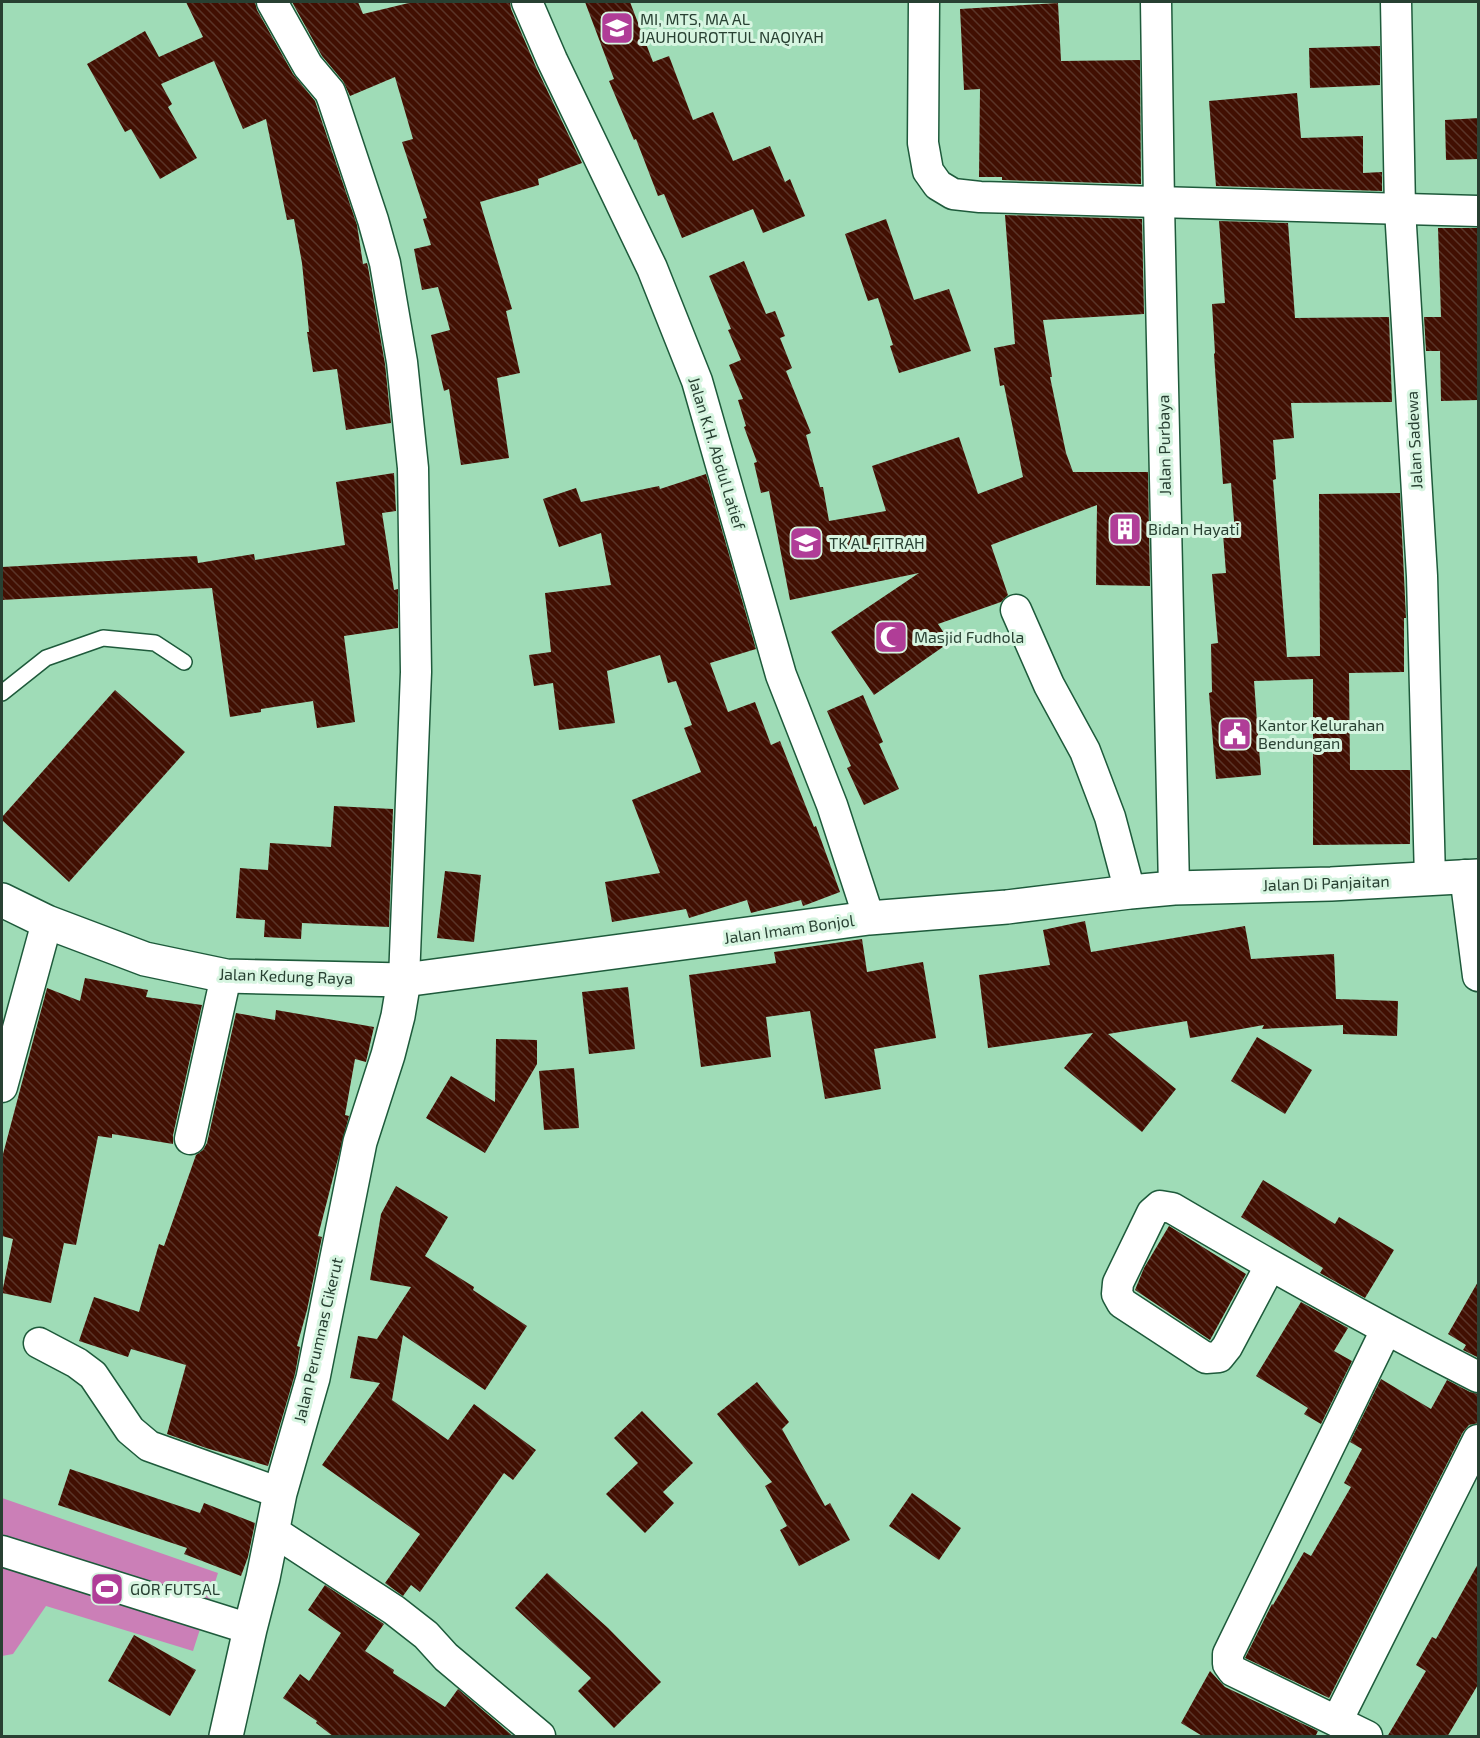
<svg xmlns="http://www.w3.org/2000/svg" width="1480" height="1738" font-family="'Exo 2',sans-serif">
  <style>
    .grass { fill: #cb7fb7 }
    .building { fill: url(#building-back-hatch) }
    .lines { fill: none; stroke-linecap: round; stroke-linejoin: round }
    .lane-casing { stroke: #1e5a3b; stroke-width: 18 }
    .street-casing { stroke: #1e5a3b; stroke-width: 33 }
    .secondary-casing { stroke: #1e5a3b; stroke-width: 36 }
    .lane { stroke: #fff; stroke-width: 15 }
    .street { stroke: #fff; stroke-width: 30 }
    .secondary { stroke: #fff; stroke-width: 33 }
    .labels { text-anchor: middle; stroke-width: 6; stroke-linejoin: round; paint-order: stroke }
    .poi-label { font-size: 16px; fill: #284032; stroke: #d7f5e1; text-anchor: start }
    .street-label { font-size: 16px; fill: #284032; stroke: #d7f5e1 }
  </style>
  <defs>
    <pattern id="building-back-hatch" width="6" height="6" patternUnits="userSpaceOnUse" patternTransform="scale(1.5)"><rect width="6" height="6" fill="#410f02"/><path d="M-1 5l2 2M0 0l6 6M5-1l2 2" fill="none" stroke="#5a3428"/></pattern>
  </defs>
  <rect width="100%" height="100%" fill="#9fdcb7"/>
  <path class="grass" d="M2 1498 218 1573 193 1651 46 1606 13 1654 2 1656Z"/>
  <g class="building">
    <path d="M186 2H255L257 10 293 74 315 101 357 225 363 264 367 263 368 267 385 364 391 423 346 430 337 369 313 372 307 332H309L302 263 294 219 287 220 266 119 243 129 214 61 161 84 172 104 168 107 197 158 160 179 131 129 125 132 87 64 145 31 159 57 203 37Z"/>
    <path d="M292 2H358L363 14 413 2H510L511 9 536 67 582 163 538 179 539 185 480 202 512 309 506 311 520 373 497 378 509 458 461 465 449 389 444 391 431 335 450 330 438 287 422 290 414 249 431 245 423 219 427 218 402 142 413 139 395 77 350 96 343 81 322 56Z"/>
    <path d="M585 2H630L653 62 669 56 693 120 713 112 733 161 770 146 785 182 790 179 805 216 763 233 753 209 682 238 664 194 658 196 636 139 634 140 609 81 614 79Z"/>
    <path d="M1058 3 1061 61 1140 60 1141 184 1002 180V177H979L980 89 964 90 960 9Z"/>
    <path d="M1380 46V85L1310 88 1309 48Z"/>
    <path d="M1297 93 1301 138 1363 136V173L1382 172V191L1216 186 1209 101Z"/>
    <path d="M1479 118V159L1446 160 1445 120Z"/>
    <path d="M1005 215 1142 219 1144 314 1043 320 1052 377H1050L1066 453 1073 472H1148L1150 586 1096 585 1097 505 991 545 1008 595 1001 602 938 624 950 642 874 695 831 632 919 573 790 600 769 491 761 493 754 463 757 462 744 427 746 426 738 400 743 399 729 365 741 360 728 330 731 329 709 276 744 261 766 314 775 311 785 336 780 338 792 368 786 371 811 433 806 435 820 487H823L829 521 886 511 872 466 959 437 978 494 1023 477 1004 385 1000 386 994 348 1015 344Z"/>
    <path d="M886 219 914 300 949 289 971 351 899 373 890 346 893 345 878 298 868 301 845 234Z"/>
    <path d="M1219 221 1288 223 1295 318 1389 317 1392 402 1291 403 1294 438 1273 440 1276 479 1273 480 1287 657 1320 656 1319 494 1400 493 1406 618H1404V672L1349 673 1350 770H1410V844L1313 845V679L1254 681 1261 775 1216 779 1209 693 1212 692 1211 644 1218 643 1212 574 1226 573 1223 534 1235 533 1231 483 1223 484 1214 354 1215 353 1212 304 1225 303Z"/>
    <path d="M1438 228H1479V400L1441 401 1440 351H1426L1424 317H1441Z"/>
    <path d="M394 473 396 511 382 513 394 590 398 589V628L344 636 355 722 317 728 313 701 261 709V712L230 717 212 588 2 600V567L197 556 198 563 254 554 255 560 345 545 336 482Z"/>
    <path d="M706 474 756 649 710 663 728 712 755 702 771 745 780 741 814 827 816 826 840 892 803 906 801 900 751 913 747 900 689 918 686 909 612 922 605 882 660 873 632 800 701 772 684 728 692 725 676 681 668 683 660 655 607 671 615 723 559 730 553 683 534 686 529 655 551 652 545 593 611 585 601 533 559 547 543 499 576 488 581 502 659 486 660 489Z"/>
    <path d="M115 690 185 752 69 882 2 820V817Z"/>
    <path d="M863 695 883 742 879 744 899 789 864 805 847 768 851 766 827 711Z"/>
    <path d="M334 806 393 809 389 927 302 923 301 939 264 937 265 920 236 918 240 868 268 870 270 843 331 847Z"/>
    <path d="M445 871 481 875 474 942 437 938Z"/>
    <path d="M1085 921 1091 952 1245 926 1251 959 1334 954 1336 999 1398 1001 1397 1036 1343 1034V1025L1262 1029 1264 1025 1190 1038 1187 1021 1108 1034 1176 1089 1142 1132 1064 1068 1093 1033 988 1048 979 975 1050 965 1043 930Z"/>
    <path d="M862 939 867 972 923 962 936 1038 874 1049 881 1089 825 1099 810 1011 766 1017 771 1057 701 1067 689 975 776 963 774 952Z"/>
    <path d="M85 978 148 990 146 997 202 1005 173 1135V1144L112 1134V1138L98 1136 76 1245 64 1243 51 1303 2 1293 13 1239 2 1236V1158L47 988 80 1001Z"/>
    <path d="M628 987 635 1049 589 1054 582 992Z"/>
    <path d="M276 1010 374 1027 366 1062 355 1059 345 1115 349 1116 318 1236 322 1237 307 1310 297 1346 300 1347 295 1374 268 1466 206 1448 167 1434 186 1365 131 1349 128 1357 79 1341 94 1297 139 1312 159 1244 164 1246 196 1155 203 1150 207 1143 236 1013 275 1020Z"/>
    <path d="M1257 1037 1312 1070 1285 1114 1231 1081Z"/>
    <path d="M496 1039 537 1040V1064L485 1153 426 1118 451 1076 495 1102Z"/>
    <path d="M574 1068 579 1128 544 1130 539 1071Z"/>
    <path d="M1263 1180 1335 1224 1339 1217 1394 1250 1365 1298 1320 1273 1323 1268 1241 1217Z"/>
    <path d="M396 1186 448 1217 425 1256 474 1287 473 1290 527 1326 485 1390 403 1335 392 1400 448 1440 474 1404 536 1450 513 1480 504 1473 420 1592 411 1585 403 1596 385 1583 420 1534 322 1465 380 1383 350 1378 358 1336 377 1339 411 1287 370 1280 381 1214Z"/>
    <path d="M1169 1226 1246 1274 1210 1340 1135 1290 1144 1268Z"/>
    <path d="M1479 1280V1358L1463 1350 1466 1345 1448 1334Z"/>
    <path d="M1301 1302 1348 1328 1334 1351 1352 1361 1321 1424 1304 1414 1308 1408 1256 1376Z"/>
    <path d="M1381 1379 1431 1409 1447 1380 1470 1392 1479 1394V1423L1469 1425 1463 1432 1329 1698 1245 1658 1272 1604 1273 1605 1304 1552 1311 1556 1351 1487 1344 1483 1362 1449 1350 1442Z"/>
    <path d="M757 1382 789 1422 782 1429 825 1506 830 1503 850 1540 799 1566 780 1530 787 1526 765 1486 772 1482 717 1414Z"/>
    <path d="M642 1411 693 1463 663 1492 674 1503 645 1533 606 1494 638 1463 614 1438Z"/>
    <path d="M70 1469 200 1513 204 1503 255 1523 248 1557 241 1576 184 1554 187 1548 58 1505Z"/>
    <path d="M912 1493 961 1528 939 1560 889 1526Z"/>
    <path d="M1479 1562V1683L1447 1737H1387L1426 1671 1416 1665 1432 1637 1436 1639Z"/>
    <path d="M547 1573 608 1628 661 1682 614 1728 578 1691 591 1678 515 1608Z"/>
    <path d="M325 1585 384 1624 365 1651 394 1670 393 1673 445 1707 458 1689 514 1737H334L316 1723 317 1721 283 1698 300 1674 309 1681 341 1633 308 1610Z"/>
    <path d="M134 1635 196 1670 170 1716 108 1681Z"/>
    <path d="M1210 1671 1225 1687 1318 1731 1315 1737H1204L1181 1723Z"/>
  </g>
  <g class="lines">
    <defs>
      <path id="lane" d="M2 693 46 658 103 638 155 643 184 662"/>
      <g id="street">
        <path d="M272 2 308 66 330 92 333 100 373 220 385 263 402 362 413 468 416 672 404 980"/>
        <path d="M527 2 552 60 652 268 697 381 781 675 832 805 869 918"/>
        <path d="M924 2 923 143 928 171 938 185 953 194 980 197 1478 211"/>
        <path d="M1156 2 1159 204 1174 888"/>
        <path d="M1396 2 1400 209 1422 576 1430 879"/>
        <path d="M1016 610 1049 685 1085 751 1110 817 1130 892"/>
        <path d="M1465 875 1478 976"/>
        <path d="M2 1087 47 922"/>
        <path d="M190 1139 226 976"/>
        <path d="M1270 1266 1227 1347 1219 1357 1206 1358 1122 1303 1117 1294 1118 1283 1152 1213 1160 1206 1172 1208C1272 1267 1374 1324 1478 1377"/>
        <path d="M39 1343 77 1363 93 1375 130 1430 149 1446 280 1493"/>
        <path d="M273 1531 394 1610 426 1635 446 1657 540 1736"/>
        <path d="M2 1551 250 1629"/>
        <path d="M1337 1721 1478 1440"/>
        <path d="M1367 1736 1233 1671 1228 1664V1654L1386 1330"/>
      </g>
      <g id="secondary">
        <path d="M2 900 47 922 145 959 226 976 404 980 869 918 1007 907 1130 892 1174 888 1331 884 1478 876"/>
        <path d="M226 1736 250 1629 263 1578 280 1493 313 1378 360 1142 388 1055 398 1016 404 980"/>
      </g>
    </defs>
    <use href="#lane" class="lane-casing"/>
    <use href="#street" class="street-casing"/>
    <use href="#secondary" class="secondary-casing"/>
    <use href="#lane" class="lane"/>
    <use href="#street" class="street"/>
    <use href="#secondary" class="secondary"/>
  </g>
  <defs>
    <symbol id="school-square" viewBox="-11 -11 22 22"><rect x="-9" y="-9" width="18" height="18" rx="4" fill="#b03d97" stroke="#d7f5e1"/><path d="M0-5L7-2L0 1L-7-2ZM-4 1L0 2.5L4 1V4Q0 6-4 4Z" fill="#fff"/></symbol>
    <symbol id="building-square" viewBox="-11 -11 22 22"><rect x="-9" y="-9" width="18" height="18" rx="4" fill="#b03d97" stroke="#d7f5e1"/><path d="M-4-6H4V6H1V3H-1V6H-4ZM-2.5-4.3h1.7v1.8h-1.7ZM.8-4.3h1.7v1.8H.8ZM-2.5-1h1.7V.8h-1.7ZM.8-1h1.7V.8H.8Z" fill="#fff"/></symbol>
    <symbol id="mosque-square" viewBox="-11 -11 22 22"><rect x="-9" y="-9" width="18" height="18" rx="4" fill="#b03d97" stroke="#d7f5e1"/><path d="M3.5-4.9A6 6 0 1 0 3.5 4.9A5 5 0 1 1 3.5-4.9Z" fill="#fff"/></symbol>
    <symbol id="civic-square" viewBox="-11 -11 22 22"><rect x="-9" y="-9" width="18" height="18" rx="4" fill="#b03d97" stroke="#d7f5e1"/><path d="M-.6-6.5H3V-4.5H.6V-3L4-1V1h2V6H-6V1h2V-1L-.6-3ZM-1.2 2.5V6h2.4V2.5Z" fill="#fff"/></symbol>
    <symbol id="stadium-square" viewBox="-11 -11 22 22"><rect x="-9" y="-9" width="18" height="18" rx="4" fill="#b03d97" stroke="#d7f5e1"/><path d="M0-5a6.5 5 0 1 0 0 10a6.5 5 0 1 0 0-10ZM-3.5-1.8h7v3.6h-7Z" fill="#fff"/></symbol>
  </defs>
  <g fill-rule="evenodd">
    <use href="#school-square" x="598" y="9" width="38" height="38"/>
    <use href="#building-square" x="1106" y="510" width="38" height="38"/>
    <use href="#school-square" x="787" y="524" width="38" height="38"/>
    <use href="#mosque-square" x="872" y="618" width="38" height="38"/>
    <use href="#civic-square" x="1216" y="715" width="38" height="38"/>
    <use href="#stadium-square" x="88" y="1570" width="38" height="38"/>
  </g>
  <g class="labels">
    <g class="poi-label">
      <text x="640" y="25">MI, MTS, MA AL<tspan x="640" dy="18">JAUHOUROTTUL NAQIYAH</tspan></text>
      <text x="1148" y="535">Bidan Hayati</text>
      <text x="829" y="549">TK AL FITRAH</text>
      <text x="914" y="643">Masjid Fudhola</text>
      <text x="1258" y="731">Kantor Kelurahan<tspan x="1258" dy="18">Bendungan</tspan></text>
      <text x="130" y="1595">GOR FUTSAL</text>
    </g>
    <g class="street-label">
      <text transform="translate(1414 440) rotate(-93)" y="6">Jalan Sadewa</text>
      <text transform="translate(1164 445) rotate(-91)" y="6">Jalan Purbaya</text>
      <text transform="translate(717 453) rotate(73)" y="6">Jalan K.H. Abdul Latief</text>
      <text transform="translate(1326 883) rotate(-2)" y="6">Jalan Di Panjaitan</text>
      <text transform="translate(789 929) rotate(-8)" y="6">Jalan Imam Bonjol</text>
      <text transform="translate(286 976) rotate(2)" y="6">Jalan Kedung Raya</text>
      <text transform="translate(318 1340) rotate(-77)" y="6">Jalan Perumnas Cikerut</text>
    </g>
  </g>
  <rect width="1480" height="1738" fill="none" stroke="#284032" stroke-width="6"/>
</svg>
